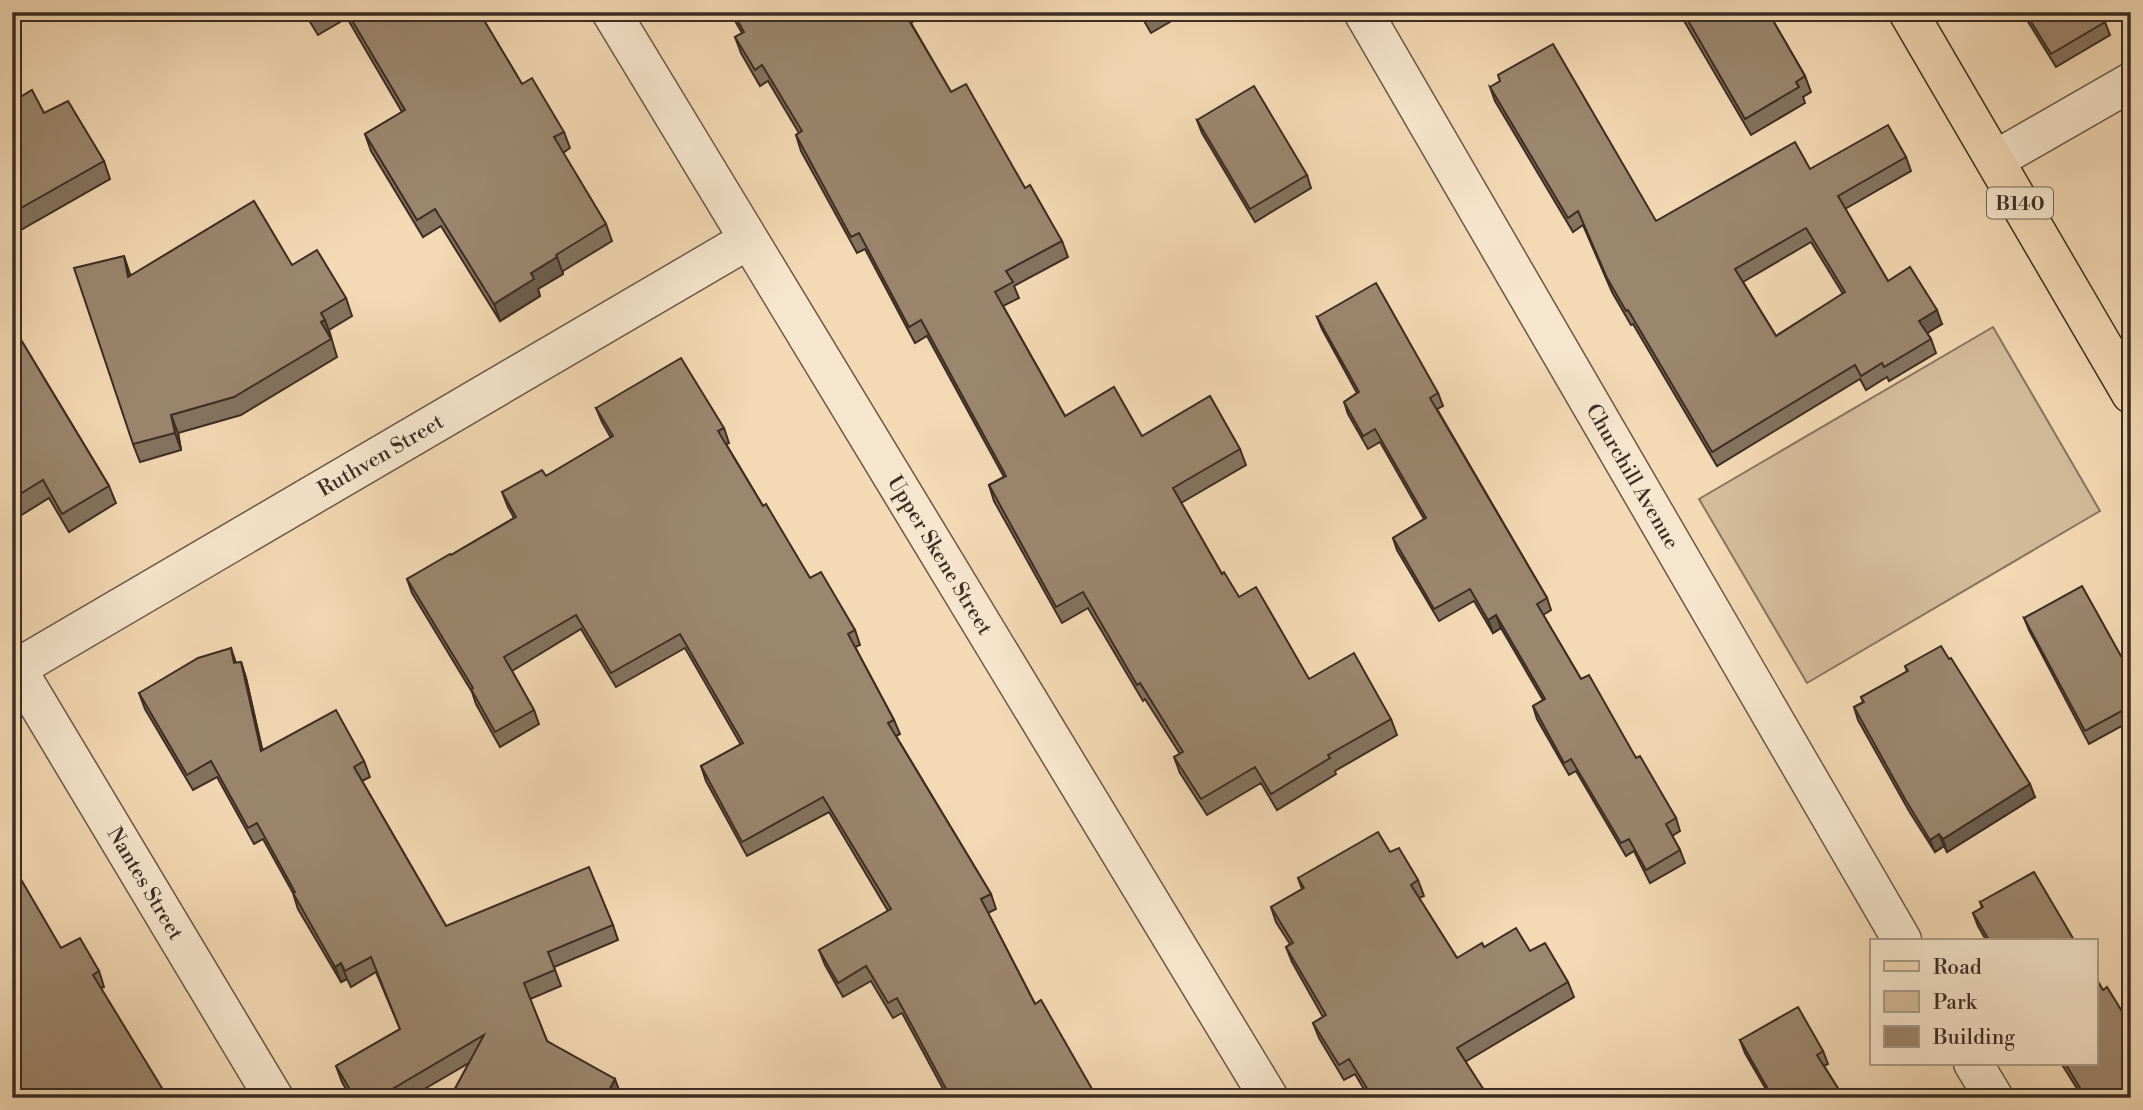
<svg xmlns="http://www.w3.org/2000/svg" width="2143" height="1110" font-family="'Libre Bodoni',serif">
  <style>
    .green { fill: #d4bc9b; stroke: #88745f; stroke-width: 2 }
    .lines { fill: none; stroke-linecap: round; stroke-linejoin: round }
    .street-casing { stroke: #6a5747; stroke-width: 41 }
    .primary-casing { stroke: #3c2c23; stroke-width: 41 }
    .street { stroke: #f7e6ce; stroke-width: 38 }
    .primary { stroke: #f3d9b4; stroke-width: 38 }
    .wall { fill: #85735f; stroke: #3c2c23; stroke-width: 2; fill-rule: evenodd }
    .shaded-wall { fill: #6c5e4d; stroke: #3c2c23; stroke-width: 2 }
    .building { fill: #9b866e; stroke: #3c2c23; stroke-width: 2; fill-rule: evenodd }
    .labels { text-anchor: middle; stroke-width: 7; stroke-linejoin: round; paint-order: stroke }
    .shield { fill: #f7e6ce; stroke: #746456; stroke-width: 2 }
    .shield-label { font-size: 19px; font-weight: bold; fill: #3c2c23 }
    .street-label { font-size: 21px; fill: #3c2c23; stroke: #f7e6ce }
  </style>
  <rect width="100%" height="100%" fill="#f3d9b4"/>
  <filter id="stains"><feTurbulence type="fractalNoise" baseFrequency=".00286" numOctaves="4"/><feColorMatrix values="0 0 0 0 .2 0 0 0 0 .09 0 0 0 0 .02 0 0 0 .5 -.17"/></filter>
  <radialGradient id="worn" r=".72"><stop offset=".6" stop-color="#630" stop-opacity="0"/><stop offset="1" stop-color="#630" stop-opacity=".3"/></radialGradient>
  <path class="green" d="M1993 327 2100 511 1807 683 1699 499Z"/>
  <g class="lines">
    <defs>
      <g id="street">
        <path id="s1" d="M611 12 1269 1098"/>
        <path id="s2" d="M1363 12 1902 940"/>
        <path d="M1995 160 2131 82"/>
        <path id="s3" d="M17 669 274 1098"/>
        <path id="s4" d="M12 671 748 240"/>
        <path d="M1973 1063 1994 1098"/>
      </g>
      <path id="primary" d="M1908 12 2131 394"/>
    </defs>
    <use href="#street" class="street-casing"/>
    <use href="#primary" class="primary-casing"/>
    <use href="#street" class="street"/>
    <use href="#primary" class="primary"/>
  </g>
  <g class="wall">
    <path d="M304 12H479L522 84 564 132 570 148 563 153 606 224 612 241 563 271V274L538 289 540 296 500 321 441 226 423 237 371 151 365 134 402 112 347 18 318 35Z"/>
    <path d="M730 12H929L911 23 951 92 1025 188 1062 241 1068 257 1014 286 1019 298 1003 306 1065 416 1142 436 1240 449 1246 465 1181 503 1222 574 1239 597 1309 679 1391 719 1397 735 1335 771 1336 774 1277 810 1261 783 1207 815 1180 773 1174 757 1180 754 1145 699 1143 701 1088 608 1062 623 994 501 989 485 1004 477 927 336 915 343 865 249 857 253 801 151 796 135 799 133 768 81 760 86 741 53 735 37 742 33Z"/>
    <path d="M1139 12H1187L1151 33Z"/>
    <path d="M1452 12H1477L1475 18Z"/>
    <path d="M1674 12H1768L1805 76 1811 92 1803 97 1805 103 1751 135 1680 14 1677 17Z"/>
    <path d="M2022 12H2099L2105 22 2110 35 2056 67Z"/>
    <path d="M1490 87 1656 221 1810 169 1906 157 1911 171 1845 209 1888 281 1942 324 1927 333 1931 339 1936 353 1889 381 1887 377 1866 390 1860 379 1717 466 1633 324 1631 325 1612 292 1583 225 1573 232 1495 101ZM1811 242 1843 294 1776 336 1743 282Z"/>
    <path d="M12 102 44 113 104 161 110 179 12 235Z"/>
    <path d="M1197 120 1307 175 1311 188 1255 222 1202 133Z"/>
    <path d="M292 265 346 298 352 316 329 330 337 357 241 415 178 433 181 450 140 462 133 444 130 275Z"/>
    <path d="M1317 317 1438 393 1443 406 1437 409 1547 598 1551 610 1543 615 1581 679 1636 758 1676 818 1680 831 1672 836 1680 850 1685 863 1650 883 1634 851 1626 856 1576 771 1569 775 1537 719 1533 706 1543 700 1501 628 1493 633 1474 601 1439 621 1397 550 1393 538 1424 519 1380 442 1368 449 1348 414 1344 402 1357 393 1322 329Z"/>
    <path d="M12 325 109 486 116 503 69 532 49 498 12 521Z"/>
    <path d="M596 408 724 428 729 443 726 444 763 506 810 578 855 630 860 645 855 647 894 720 900 734 896 736 991 894 996 909 988 913 1035 1004 1097 1098H948L902 1013 893 1018 871 981 843 997 825 965 819 950 888 911 829 812 747 856 706 781 701 766 741 745 685 648 616 687 581 629 512 671 534 710 539 724 500 747 476 704 472 692 412 593 407 579 451 555 514 518 508 507 502 492 546 476 611 438 602 422Z"/>
    <path d="M2024 618 2131 674V721L2089 744 2029 630Z"/>
    <path d="M231 648 236 663 241 662 246 678 262 749 364 761 370 777 362 781 446 926 613 925 618 940 554 967 561 986 530 999 547 1041 621 1095 619 1098H450L469 1063 409 1098H351L342 1082 336 1066 400 1029 376 972 351 987 347 979 341 982 298 909 293 893 263 839 254 844 217 777 193 790 145 709 139 693Z"/>
    <path d="M1905 666 2035 797 1947 852 1944 846 1935 852 1909 811 1858 720 1854 707 1863 702 1861 697 1907 672Z"/>
    <path d="M1390 852 1418 880 1424 896 1419 898 1457 958 1484 947 1530 951 1568 982 1574 997 1465 1062 1489 1098H1369L1355 1074 1344 1080 1319 1038 1313 1023 1323 1017 1292 962 1286 947 1290 944 1276 922 1271 907 1302 889 1298 878Z"/>
    <path d="M1980 902 2074 940H1986L1978 926 1973 913 1982 908Z"/>
    <path d="M61 948 99 971 104 987 101 988Z"/>
    <path d="M1740 1040 1823 1051 1828 1064 1824 1066 1844 1098H1771L1745 1053Z"/>
    <path d="M2061 1063H2096L2131 1098H2083Z"/>
  </g>
  <g class="shaded-wall">
    <path d="M124 256 130 274 135 294 128 277Z"/>
    <path d="M557 257 563 274 538 289 540 296 500 321 494 304 531 273Z"/>
    <path d="M1937 310 1942 324 1924 335 1919 321Z"/>
    <path d="M325 320 331 337 327 340 321 322Z"/>
    <path d="M171 415 178 433 181 450 175 433Z"/>
    <path d="M1496 615 1501 628 1493 633 1488 620Z"/>
    <path d="M241 662 246 678 266 766 261 751Z"/>
    <path d="M2030 784 2035 797 1947 852 1943 839Z"/>
    <path d="M1939 834 1944 846 1935 852 1930 840Z"/>
    <path d="M341 963 347 979 341 982 335 967Z"/>
    <path d="M615 1079 621 1095 619 1098H605Z"/>
  </g>
  <g class="building">
    <path d="M308 12H322L312 18Z"/>
    <path d="M347 12H479L522 84 532 78 564 132 554 137 606 224 556 255 557 257 531 273 534 279 494 304 435 209 417 220 365 134 405 110Z"/>
    <path d="M733 12H904L951 92 966 84 1025 188 1030 185 1062 241 1006 271 1013 282 995 292 1065 416 1114 387 1142 436 1210 396 1240 449 1173 488 1222 574 1224 572 1239 597 1256 587 1309 679 1354 653 1391 719 1328 755 1330 758 1271 794 1255 767 1201 799 1174 757 1183 752 1140 683 1137 685 1083 592 1056 607 989 485 1006 476 921 320 909 327 859 233 851 237 796 135 802 131 762 65 755 70 735 37 744 32Z"/>
    <path d="M1142 12H1160L1146 20Z"/>
    <path d="M1683 12H1768L1805 76 1796 82 1799 87 1745 119Z"/>
    <path d="M2025 12H2099L2105 22 2051 54Z"/>
    <path d="M1553 44 1656 221 1795 142 1810 169 1888 125 1906 157 1838 196 1888 281 1910 267 1937 310 1919 321 1931 339 1884 367 1882 363 1861 376 1855 365 1712 452 1628 310 1626 311 1607 278 1578 211 1568 218 1490 87 1500 81 1498 75ZM1806 228 1845 292 1776 336 1735 269Z"/>
    <path d="M1254 86 1307 175 1250 209 1197 120Z"/>
    <path d="M32 90 44 113 68 101 104 161 12 213V102Z"/>
    <path d="M254 201 292 265 317 250 346 298 321 313 325 320 321 322 331 339 234 397 171 415 175 433 133 444 74 268 124 256 128 277Z"/>
    <path d="M1376 283 1438 393 1430 398 1547 598 1537 604 1581 679 1589 675 1636 758 1640 756 1676 818 1666 824 1680 850 1646 870 1629 839 1621 843 1571 759 1564 763 1533 706 1545 699 1496 615 1488 620 1470 589 1434 609 1393 538 1426 518 1375 429 1363 436 1344 402 1359 392 1317 317Z"/>
    <path d="M12 325 109 486 62 514 43 480 12 499Z"/>
    <path d="M681 358 724 428 718 431 763 506 766 504 810 578 821 572 855 630 848 634 894 720 888 723 991 894 981 899 1035 1004 1041 1000 1096 1096 1093 1098H951L897 998 888 1003 866 966 838 983 819 950 891 909 823 797 742 842 701 766 743 743 680 634 611 673 576 615 504 657 534 710 495 732 471 689 473 688 407 579 450 554 451 555 516 517 502 492 542 470 546 476 613 436 596 408Z"/>
    <path d="M2082 586 2131 674V706L2085 731 2024 618Z"/>
    <path d="M1941 646 1949 659 1951 658 2030 784 1943 839 1939 834 1930 840 1905 799 1854 707 1864 702 1861 697 1908 671 1905 666Z"/>
    <path d="M231 648 234 663 241 662 261 751 336 710 364 761 354 767 446 926 589 867 613 925 548 952 555 970 524 983 547 1041 615 1079 605 1098H450L484 1035 377 1098H355L336 1066 400 1029 371 957 345 971 341 963 335 967 293 893 295 892 257 823 248 828 211 761 187 775 139 693 198 658Z"/>
    <path d="M1378 832 1390 852 1399 848 1418 880 1411 885 1457 958 1482 943 1484 947 1516 928 1530 951 1545 943 1568 982 1457 1048 1489 1098H1373L1349 1059 1339 1065 1313 1023 1326 1015 1286 947 1293 943 1271 907 1304 888 1298 878Z"/>
    <path d="M12 864 61 948 80 938 99 971 93 975 168 1098H12Z"/>
    <path d="M2034 872 2074 940H1989L1973 913 1983 907 1980 902Z"/>
    <path d="M2096 978 2103 990 2107 987 2131 1026V1098H2086L2065 1063H2096Z"/>
    <path d="M1798 1007 1823 1051 1817 1055 1844 1098H1773L1740 1040Z"/>
  </g>
  <g class="labels">
    <rect class="shield" x="1987" y="187.5" width="66" height="31" rx="5"/>
    <g class="shield-label">
      <text x="2020" y="210">B140</text>
    </g>
    <g class="street-label">
      <text dy="7" stroke="none"><textPath href="#s4" startOffset="427">Ruthven Street</textPath></text>
      <text dy="7" stroke="none"><textPath href="#s2" startOffset="537">Churchill Avenue</textPath></text>
      <text dy="7" stroke="none"><textPath href="#s1" startOffset="635">Upper Skene Street</textPath></text>
      <text dy="7" stroke="none"><textPath href="#s3" startOffset="250">Nantes Street</textPath></text>
    </g>
  </g>
  <rect width="2143" height="1110" fill="none" stroke="#f3d9b4" stroke-width="42"/>
  <rect x="14" y="14" width="2115" height="1082" fill="none" stroke="#3c2c23" stroke-width="3.5"/>
  <rect x="21" y="21" width="2101" height="1068" fill="none" stroke="#3c2c23" stroke-width="2"/>
  <rect x="1870" y="939" width="228" height="126" fill="#f7e6ce" stroke="#ac9c8a" stroke-width="2"/>
  <rect x="1884" y="961" width="35" height="10" fill="#f3d9b4" stroke="#ac9c8a" stroke-width="2"/>
  <text x="1933" y="974" font-size="21" fill="#3c2c23">Road</text>
  <rect x="1884" y="991" width="35" height="21" fill="#d4bc9b" stroke="#ac9c8a" stroke-width="2"/>
  <text x="1933" y="1009" font-size="21" fill="#3c2c23">Park</text>
  <rect x="1884" y="1026" width="35" height="21" fill="#9b866e" stroke="#ac9c8a" stroke-width="2"/>
  <text x="1933" y="1044" font-size="21" fill="#3c2c23">Building</text>
  <rect width="100%" height="100%" filter="url(#stains)"/>
  <rect width="100%" height="100%" fill="url(#worn)"/>
</svg>
